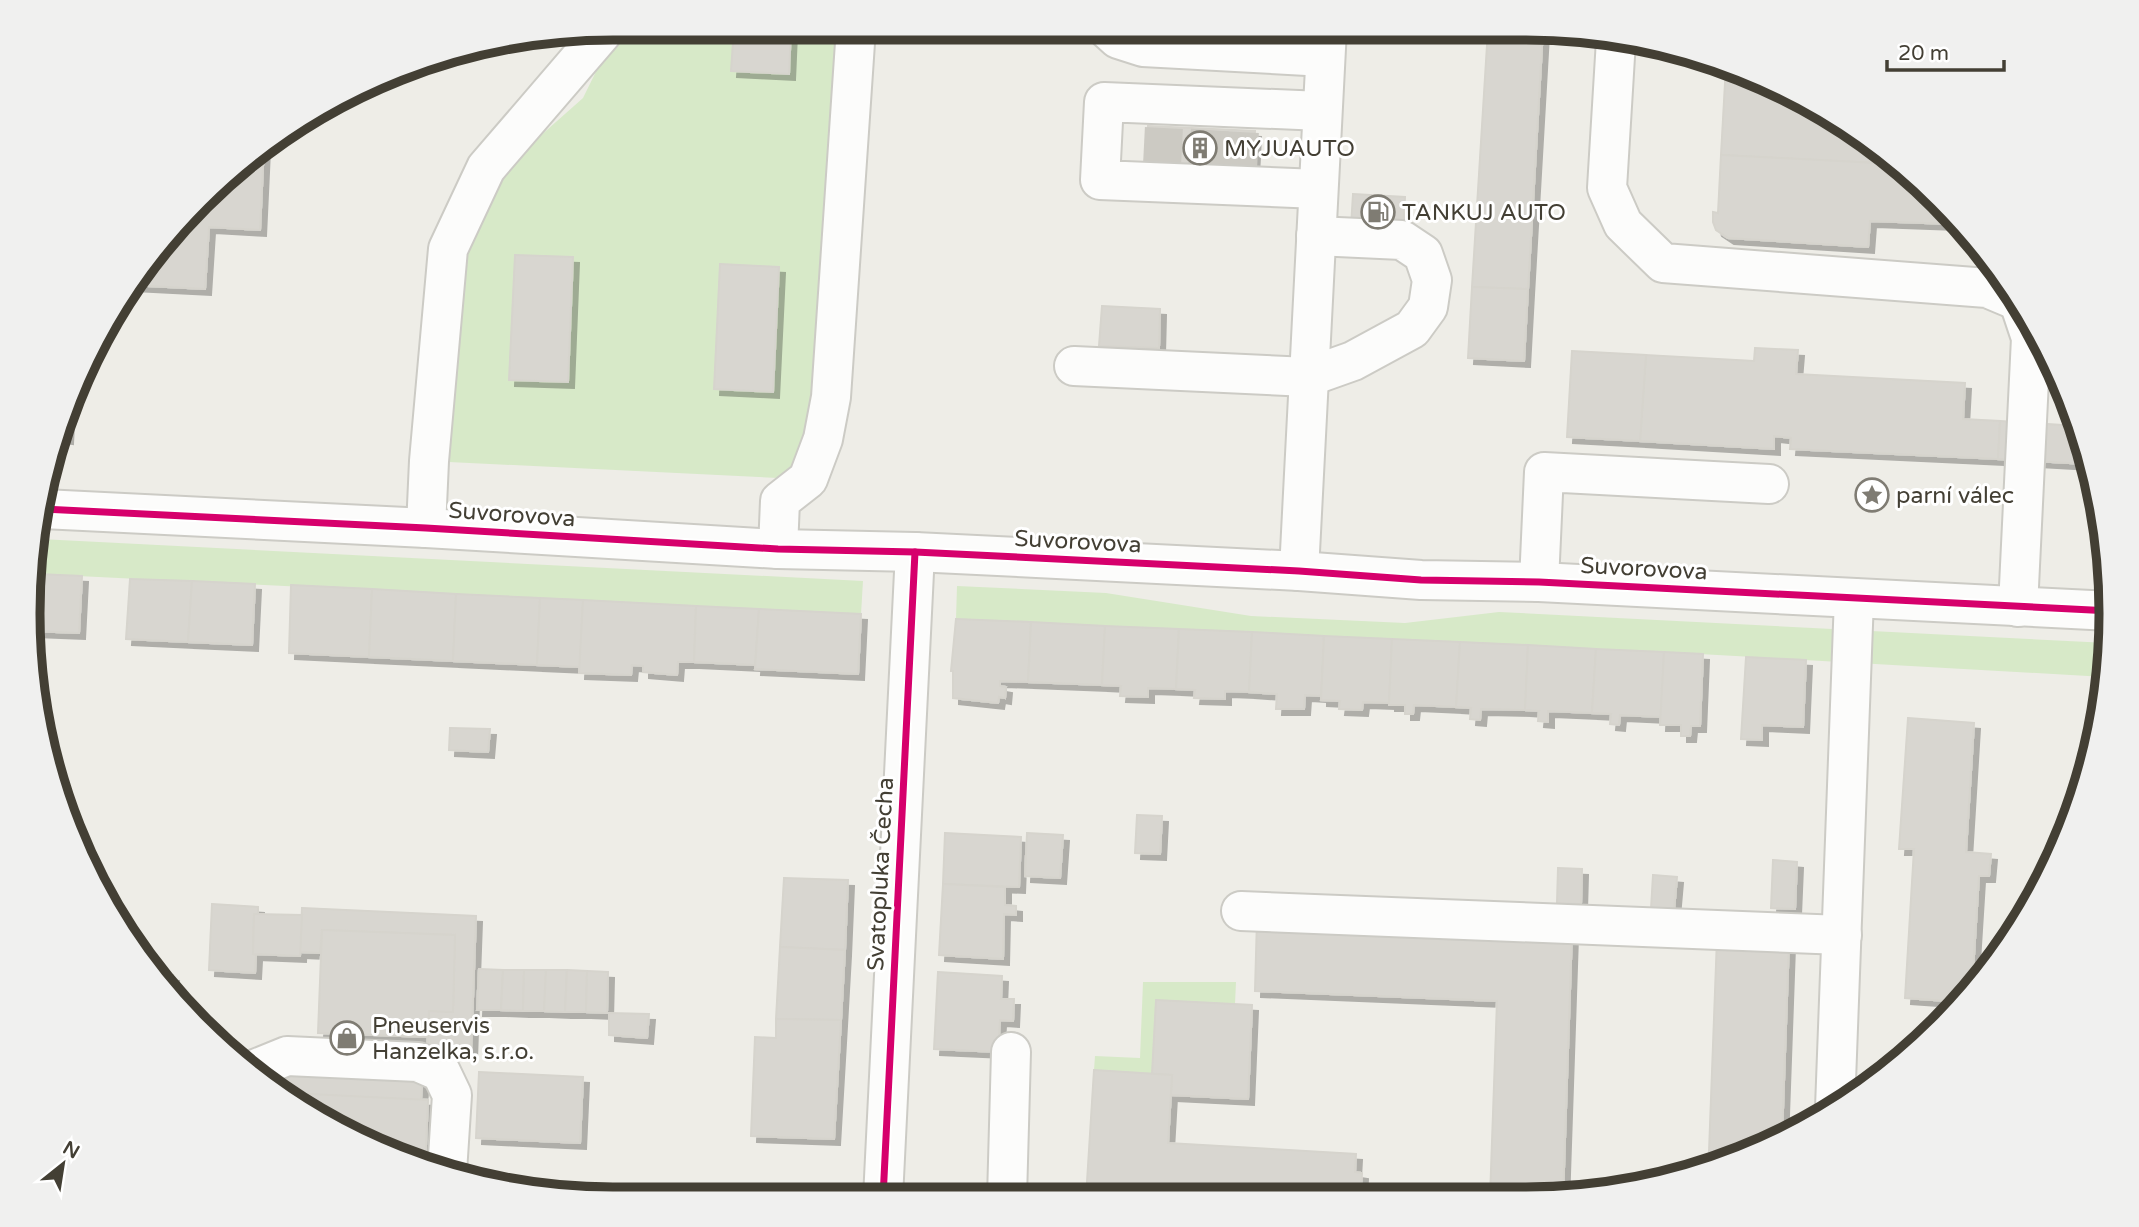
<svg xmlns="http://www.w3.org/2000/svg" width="2139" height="1227" font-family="'Varela Round',sans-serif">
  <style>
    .green { fill: #d7e9c8 }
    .building { fill: #d8d6d0; stroke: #d6d4cd; stroke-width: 2; filter: url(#shadow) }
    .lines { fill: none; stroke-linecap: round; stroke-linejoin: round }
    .minor-tunnel { stroke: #cccac3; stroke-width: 38; stroke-dasharray: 38 19; stroke-linecap: butt }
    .minor-casing { stroke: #cccbc5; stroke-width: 42 }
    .minor { stroke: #fcfcfb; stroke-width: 38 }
    .cycleway-casing { stroke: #fff; stroke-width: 11 }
    .cycleway { stroke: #d6006c; stroke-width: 7 }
    .labels { text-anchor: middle; stroke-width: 6; stroke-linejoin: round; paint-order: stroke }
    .poi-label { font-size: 23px; fill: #433f34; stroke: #fff; text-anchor: start }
    .street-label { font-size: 23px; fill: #433f34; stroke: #fff }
    .rim { fill: none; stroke: #433f34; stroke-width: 9 }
  </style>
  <defs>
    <filter id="shadow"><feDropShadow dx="6" dy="6" stdDeviation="0" flood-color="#0004"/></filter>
  </defs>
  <rect width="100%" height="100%" fill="#eeede7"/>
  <g class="green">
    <path d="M614 28H844L819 395 791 470 778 478 449 462 460 252 496 175 583 98 613 37Z"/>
    <path d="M40 539 863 581 861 614 37 574Z"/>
    <path d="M957 586 1106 593 1251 616 1405 623 1499 612 2108 643 2105 677 1664 652 956 619Z"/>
    <path d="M1143 982H1236L1235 1004 1152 1074 1094 1070 1095 1056 1140 1058Z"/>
  </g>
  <g class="building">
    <path d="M734 28H791L789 74 731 71Z"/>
    <path d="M1488 29H1543L1528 289 1472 287Z"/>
    <path d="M1726 65 1850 126 1896 164 1721 155Z"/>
    <path d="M1148 126 1255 131 1253 170 1146 165Z"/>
    <path d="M264 145 260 230 209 227 205 289 130 285 257 149Z"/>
    <path d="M1721 155 1896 164 1939 199 1950 213V224L1870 221 1868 247 1728 238 1716 230 1713 222V212L1718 213Z"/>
    <path d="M1353 194 1405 197 1403 230 1351 227Z"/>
    <path d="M515 255 573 257 568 382 509 380Z"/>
    <path d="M720 264 779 267 773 392 714 389Z"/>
    <path d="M1472 287 1528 289 1524 361 1468 358Z"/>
    <path d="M1102 306 1160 309 1159 348 1099 346Z"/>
    <path d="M1755 348 1798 350 1796 374 1965 383 1963 419 2000 421 1998 459 1790 449 1791 438 1774 436V449L1640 441 1646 355 1754 361Z"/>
    <path d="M1572 351 1646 355 1640 441 1567 437Z"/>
    <path d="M68 418 67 438 59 437Z"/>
    <path d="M2000 421 2077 426 2085 452V464L1998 459Z"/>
    <path d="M37 574 82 576 79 633 31 631Z"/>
    <path d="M130 579 192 581 188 642 126 639Z"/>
    <path d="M192 581 255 584 252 645 188 642Z"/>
    <path d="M291 585 372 589 369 657 289 653Z"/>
    <path d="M372 589 456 594 453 661 369 657Z"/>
    <path d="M456 594 540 598 537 665 453 661Z"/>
    <path d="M540 598 583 600 580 667 537 665Z"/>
    <path d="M583 600 696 606 694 662H678L677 675 643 672V666L632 665 631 675 579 673Z"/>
    <path d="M696 606 759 609 755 665 694 662Z"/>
    <path d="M759 609 861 614 858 674 755 669Z"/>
    <path d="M956 619 1031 622 1028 682 1000 681V686L1006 687 1005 698 999 697 998 703 953 698V671H951Z"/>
    <path d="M1031 622 1105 626 1102 685 1028 682Z"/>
    <path d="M1105 626 1179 629 1176 689 1148 688V697L1120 696 1121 686 1102 685Z"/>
    <path d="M1179 629 1252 632 1249 692 1225 691V699L1194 698 1195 690 1176 689Z"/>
    <path d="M1252 632 1324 636 1321 700V696L1305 695 1304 709H1276L1277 694 1249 692Z"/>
    <path d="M1324 636 1392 639 1389 703 1363 702 1362 710 1339 709 1340 701 1321 700Z"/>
    <path d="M1392 639 1460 642 1456 707 1414 705 1413 714H1405V705H1389Z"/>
    <path d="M1460 642 1528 645 1525 710 1481 709 1480 720 1470 719 1471 708 1456 707Z"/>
    <path d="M1528 645 1596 649 1592 713 1548 711V722L1538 721 1539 711 1525 710Z"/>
    <path d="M1596 649 1664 652 1661 717 1620 715 1619 725 1610 724 1611 714 1592 713Z"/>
    <path d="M1664 652 1703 654 1700 726H1691L1690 736H1681V725H1660Z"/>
    <path d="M1746 657 1806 660 1803 727 1762 725V740L1741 739Z"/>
    <path d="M2096 690 2103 691 2100 727 2092 754Z"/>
    <path d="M1908 718 1974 723 1966 852 1991 854 1989 876H1979L1972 988 1961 1002 1905 998 1914 849H1899Z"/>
    <path d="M450 728 490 729 488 752 449 750Z"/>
    <path d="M1137 815 1162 816 1160 854 1135 853Z"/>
    <path d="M945 833 1021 837 1019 887 943 884Z"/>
    <path d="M1027 833 1063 835 1060 878 1025 876Z"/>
    <path d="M1773 860 1797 862 1795 909 1771 908Z"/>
    <path d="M1558 868 1582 869 1581 904 1557 903Z"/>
    <path d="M1653 875 1677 877 1674 911 1651 909Z"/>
    <path d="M784 878 848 880 845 950 780 947Z"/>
    <path d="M943 884 1005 887V905L1016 906V915L1004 914 1003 959 939 955Z"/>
    <path d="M212 904 258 907V914H254L253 954 256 955 255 973 209 970Z"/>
    <path d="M302 908 476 916 471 1053 427 1052 429 1011 453 1012 455 935 322 930 320 953 300 952Z"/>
    <path d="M254 914 302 915 300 956 253 954Z"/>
    <path d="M1257 919 1572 931 1563 1198H1490L1497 1001 1255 991Z"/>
    <path d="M322 930 455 935 453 1012 429 1011 428 1037 318 1033Z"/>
    <path d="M1717 938 1789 941 1782 1137 1747 1153 1709 1152Z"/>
    <path d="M780 947 845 950 841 1020 776 1019Z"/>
    <path d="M479 969 503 970 501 1010H477Z"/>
    <path d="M503 970H524L523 1011 501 1010Z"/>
    <path d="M524 970H546L544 1011H523Z"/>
    <path d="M546 970H567L565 1012 544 1011Z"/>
    <path d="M567 970 587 971 586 1012H565Z"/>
    <path d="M587 971 608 972 607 1013 586 1012Z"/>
    <path d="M938 972 1002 976 1001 999H1014L1013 1021 1000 1020 998 1052 934 1049Z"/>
    <path d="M153 974 173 975 171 991Z"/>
    <path d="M1156 1000 1252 1005 1248 1099 1171 1095 1172 1075 1152 1074Z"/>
    <path d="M609 1013 649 1014 647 1038 609 1035Z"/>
    <path d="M776 1019 841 1020 834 1139 751 1136 755 1037 776 1038Z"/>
    <path d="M289 1070 412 1076 422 1086 421 1100 280 1093 269 1083 270 1078 289 1079Z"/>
    <path d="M1094 1070 1172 1075 1168 1143 1356 1154 1355 1172 1362 1173 1361 1188H1369L1368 1198H1086Z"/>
    <path d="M479 1072 583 1077 580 1143 476 1138Z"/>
    <path d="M290 1093 428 1100 425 1168 290 1101Z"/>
  </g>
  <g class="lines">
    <g class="minor-tunnel">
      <path d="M1162 166 1164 126"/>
      <path d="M1207 168 1210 129"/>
      <path d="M1238 170 1240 130"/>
    </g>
    <defs>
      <g id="minor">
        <path d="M1107 29 1118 39 1143 47 1325 57"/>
        <path d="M1616 40 1607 188 1623 224 1663 263 1987 288 2018 301"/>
        <path d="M1318 189 1100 180 1104 102 1322 111"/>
        <path d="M1074 366 1308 377 1353 361 1412 329 1428 307 1432 280 1423 254 1402 240 1316 236"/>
        <path d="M43 509 426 528 778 549 915 552 1299 571 1421 580 1539 582 2111 611"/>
        <path d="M426 528 429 461 448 249 486 168 602 33 603 30"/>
        <path d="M778 549 780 501 808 479 823 439 831 397 856 28"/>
        <path d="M1299 571 1327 29"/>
        <path d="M1539 582 1544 472 1769 484"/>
        <path d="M2018 607 2031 338 2018 299"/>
        <path d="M1241 911 1842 935"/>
        <path d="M255 1069 287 1056 418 1062 441 1072 452 1095 447 1172"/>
        <path d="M1835 1108 1854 598"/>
        <path d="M883 1198 915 552"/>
        <path d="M1007 1198 1011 1052"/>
      </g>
    </defs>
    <use href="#minor" class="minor-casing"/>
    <use href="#minor" class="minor"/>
    <defs>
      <g id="cycleway">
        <path d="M43 509 426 528 778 549 915 552 1299 571 1421 580 1539 582 2111 611"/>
        <path d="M883 1198 915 552"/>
      </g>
    </defs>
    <use href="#cycleway" class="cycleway-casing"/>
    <use href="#cycleway" class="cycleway"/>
  </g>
  <defs>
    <symbol id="building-ring" viewBox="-11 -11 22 22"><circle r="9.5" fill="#fff" stroke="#7f7c73" stroke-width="1.5"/><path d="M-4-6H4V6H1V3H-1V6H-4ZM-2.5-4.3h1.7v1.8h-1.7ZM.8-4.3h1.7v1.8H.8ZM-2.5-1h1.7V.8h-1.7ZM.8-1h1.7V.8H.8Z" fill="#7f7c73"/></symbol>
    <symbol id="fuel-ring" viewBox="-11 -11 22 22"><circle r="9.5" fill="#fff" stroke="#7f7c73" stroke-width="1.5"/><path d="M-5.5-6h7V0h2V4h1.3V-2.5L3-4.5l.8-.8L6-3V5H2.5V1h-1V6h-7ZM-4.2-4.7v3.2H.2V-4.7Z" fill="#7f7c73"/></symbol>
    <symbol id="sight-ring" viewBox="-11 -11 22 22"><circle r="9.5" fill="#fff" stroke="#7f7c73" stroke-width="1.5"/><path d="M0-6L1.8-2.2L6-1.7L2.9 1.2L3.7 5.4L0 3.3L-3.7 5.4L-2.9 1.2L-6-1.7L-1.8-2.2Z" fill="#7f7c73"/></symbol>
    <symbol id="shop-ring" viewBox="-11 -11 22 22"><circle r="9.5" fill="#fff" stroke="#7f7c73" stroke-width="1.5"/><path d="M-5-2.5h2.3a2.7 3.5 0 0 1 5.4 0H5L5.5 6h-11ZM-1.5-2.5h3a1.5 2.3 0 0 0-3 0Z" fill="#7f7c73"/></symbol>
  </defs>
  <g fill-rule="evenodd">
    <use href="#building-ring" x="1181" y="129" width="38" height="38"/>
    <use href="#fuel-ring" x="1359" y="193" width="38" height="38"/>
    <use href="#sight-ring" x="1853" y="476" width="38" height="38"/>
    <use href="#shop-ring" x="328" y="1019" width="38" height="38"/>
  </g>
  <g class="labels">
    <g class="poi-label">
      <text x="1224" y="156">MYJUAUTO</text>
      <text x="1402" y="220">TANKUJ AUTO</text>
      <text x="1896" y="503">parní válec</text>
      <text x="372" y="1033">Pneuservis<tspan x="372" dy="26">Hanzelka, s.r.o.</tspan></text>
    </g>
    <g class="street-label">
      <text transform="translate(512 514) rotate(4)" y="8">Suvorovova</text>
      <text transform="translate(1078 541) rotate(3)" y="8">Suvorovova</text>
      <text transform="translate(1644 568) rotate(3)" y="8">Suvorovova</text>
      <text transform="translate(880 874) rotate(-87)" y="8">Svatopluka Čecha</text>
    </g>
  </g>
  <path d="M0 0H2139V1227H0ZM613 40H1526A573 573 0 0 1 2099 613V614A573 573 0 0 1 1526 1187H613A573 573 0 0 1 40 614V613A573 573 0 0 1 613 40Z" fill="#f0f0ef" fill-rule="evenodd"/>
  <path class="rim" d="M613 40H1526A573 573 0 0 1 2099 613V614A573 573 0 0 1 1526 1187H613A573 573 0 0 1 40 614V613A573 573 0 0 1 613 40Z"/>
  <g transform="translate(63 1164) rotate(30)" stroke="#ffffff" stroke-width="5" paint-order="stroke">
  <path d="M0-5L12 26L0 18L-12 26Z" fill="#433f34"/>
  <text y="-10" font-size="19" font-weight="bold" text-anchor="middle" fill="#433f34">N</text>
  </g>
  <path d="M1887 60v10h117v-10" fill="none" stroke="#433f34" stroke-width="3.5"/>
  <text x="1898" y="60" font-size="21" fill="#433f34" stroke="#ffffff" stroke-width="5" paint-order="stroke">20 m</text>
</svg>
